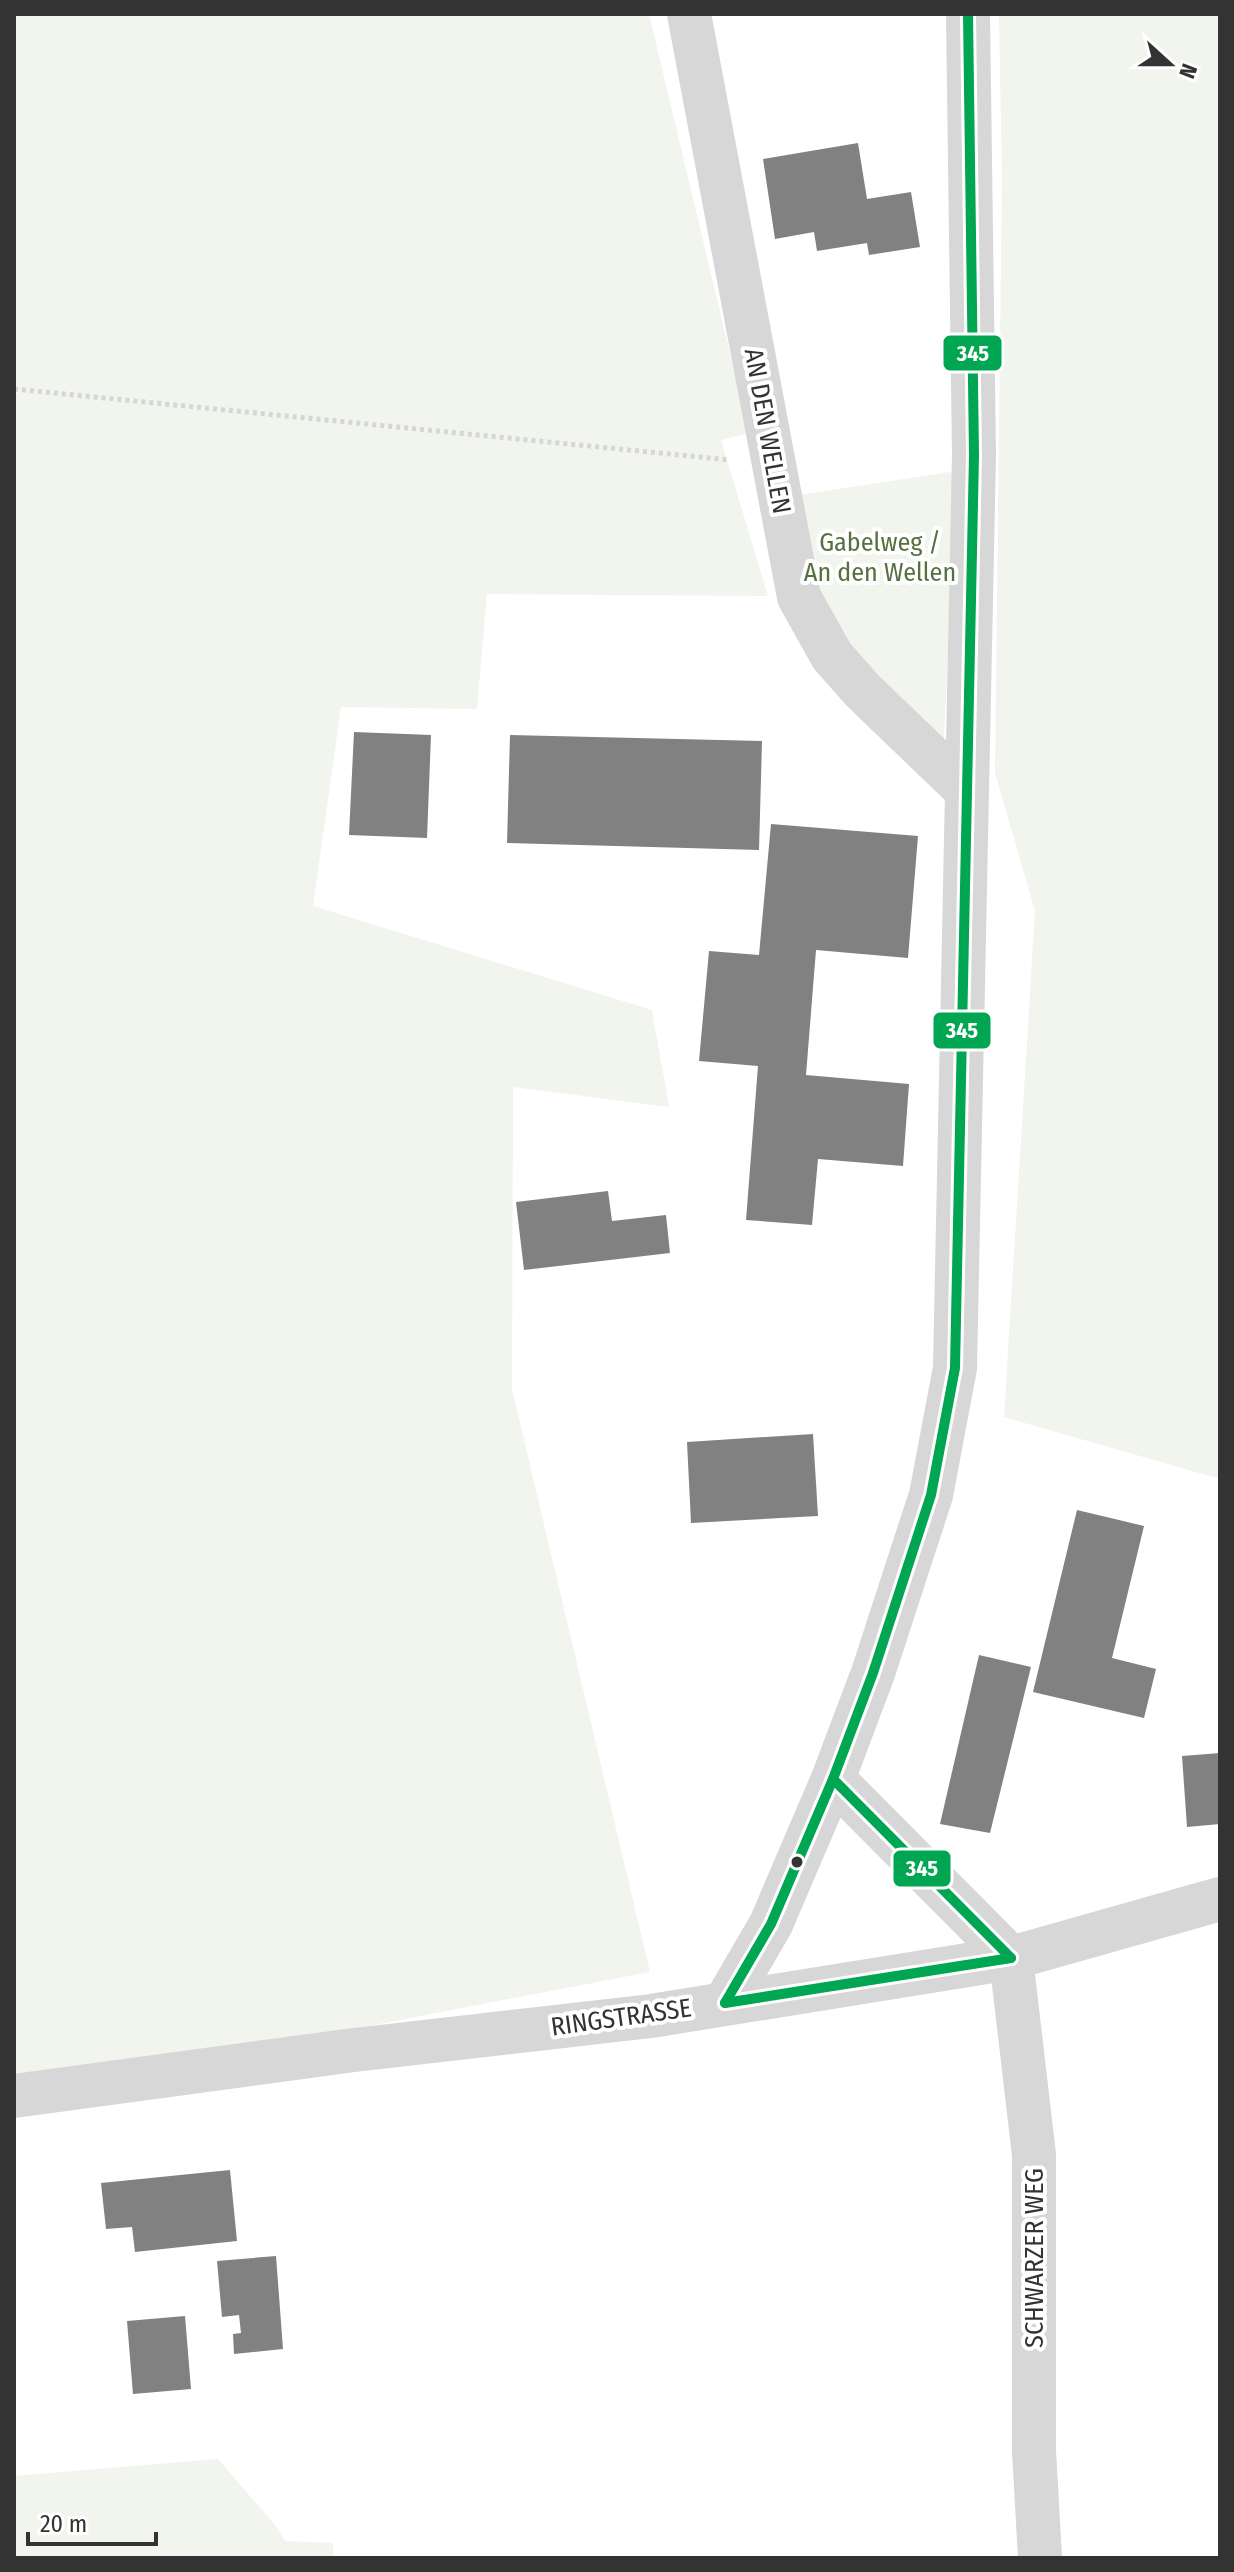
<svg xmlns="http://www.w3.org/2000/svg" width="1234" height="2572" font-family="'Fira Sans Condensed',sans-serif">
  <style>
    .green { fill: #f1f5ed }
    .building { fill: #818181 }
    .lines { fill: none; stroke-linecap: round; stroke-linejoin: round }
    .path { stroke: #d6d6d6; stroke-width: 5; stroke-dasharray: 4 4; stroke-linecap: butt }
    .minor { stroke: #d7d7d7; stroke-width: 44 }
    .bus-1-casing { stroke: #fff; stroke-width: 16 }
    .bus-1 { stroke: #00a651; stroke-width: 10 }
    .bus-dot { fill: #333; stroke: #fff; stroke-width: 3 }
    .labels { text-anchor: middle; stroke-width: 8; stroke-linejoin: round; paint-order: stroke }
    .street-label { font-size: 26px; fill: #333; stroke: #fff }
    .park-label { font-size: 26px; fill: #56703f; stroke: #fff }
    .line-badge { stroke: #fff; stroke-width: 3 }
    .badge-label { font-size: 22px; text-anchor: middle; font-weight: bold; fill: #fff }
  </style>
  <rect width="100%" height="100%" fill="#fff"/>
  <g class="green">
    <path d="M14 14H649L749 433 721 440 768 596 487 594 477 709 341 707 313 906 652 1010 669 1107 513 1087 512 1389 650 1972 14 2094Z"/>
    <path d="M999 14H1220V1479L1004 1417 1035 911 995 773 1002 177Z"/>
    <path d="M957 471 943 756 844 664 815 599 792 496Z"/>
    <path d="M218 2459 276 2526 285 2541 333 2543V2558H14V2476Z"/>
  </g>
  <g class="building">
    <path d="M858 143 867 199 911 192 920 247 869 255 867 243 817 251 814 232 775 239 763 159Z"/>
    <path d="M354 732 431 735 427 838 349 835Z"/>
    <path d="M510 735 762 741 759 850 507 843Z"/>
    <path d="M771 824 918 836 908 958 816 950 806 1075 909 1084 903 1166 818 1159 812 1225 746 1220 758 1066 699 1061 709 951 759 955Z"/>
    <path d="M608 1191 612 1221 666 1215 670 1253 524 1270 516 1202Z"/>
    <path d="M813 1434 818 1516 691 1523 687 1442Z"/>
    <path d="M1077 1510 1144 1526 1112 1658 1156 1669 1144 1718 1033 1692Z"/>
    <path d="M979 1655 1031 1667 990 1833 940 1824Z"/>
    <path d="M1220 1753V1824L1187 1827 1182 1756Z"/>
    <path d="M230 2170 237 2241 135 2252 132 2227 106 2229 101 2183Z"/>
    <path d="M276 2256 283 2349 234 2354 233 2334 241 2333 239 2315 222 2317 217 2261Z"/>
    <path d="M185 2316 191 2389 133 2394 127 2321Z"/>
  </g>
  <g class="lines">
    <path class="path" d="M14 389 730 460"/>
    <g class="minor">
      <path d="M689 14 799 597 832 656 863 691 965 789"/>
      <path d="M833 1779 1011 1958"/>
      <path d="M1011 1958 1034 2155V2451L1040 2558"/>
      <path d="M725 2003 771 1924 833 1779 873 1673 931 1495 955 1368 974 455 968 14"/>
      <path d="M14 2096 354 2050 651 2016 1011 1958 1220 1899"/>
    </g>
    <defs>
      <g id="bus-1">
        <path d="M833 1779 1011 1958"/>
        <path d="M725 2003 771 1924 833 1779 873 1673 931 1495 955 1368 974 455 968 14"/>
        <path d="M725 2003 1011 1958"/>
      </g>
    </defs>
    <use href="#bus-1" class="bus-1-casing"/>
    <use href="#bus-1" class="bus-1"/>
  </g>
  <circle class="bus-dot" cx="797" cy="1862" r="7"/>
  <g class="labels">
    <g class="street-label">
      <text transform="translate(768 431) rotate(80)" y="9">AN DEN WELLEN</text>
      <text transform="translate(621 2017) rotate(-8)" y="9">RINGSTRASSE</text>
      <text transform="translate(1034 2258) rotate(-90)" y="9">SCHWARZER WEG</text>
    </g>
    <g class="park-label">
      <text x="880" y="551">Gabelweg /<tspan x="880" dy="30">An den Wellen</tspan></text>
    </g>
  </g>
  <g class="line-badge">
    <rect x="942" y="334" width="61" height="38" rx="8" fill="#00a651"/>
    <rect x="932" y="1011" width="60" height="39" rx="8" fill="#00a651"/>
    <rect x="892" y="1849" width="60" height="39" rx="8" fill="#00a651"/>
  </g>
  <g class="badge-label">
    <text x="973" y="361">345</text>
    <text x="962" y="1038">345</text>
    <text x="922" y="1876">345</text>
  </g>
  <rect width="1234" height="2572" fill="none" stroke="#333333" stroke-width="32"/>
  <g transform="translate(1170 64) rotate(111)" stroke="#ffffff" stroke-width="6" paint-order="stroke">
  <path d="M0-6L14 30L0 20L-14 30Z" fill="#333333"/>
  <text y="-12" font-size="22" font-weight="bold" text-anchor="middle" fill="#333333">N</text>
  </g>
  <path d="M28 2532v12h128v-12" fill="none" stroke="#333333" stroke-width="4"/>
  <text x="40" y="2532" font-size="24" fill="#333333" stroke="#ffffff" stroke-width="6" paint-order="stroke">20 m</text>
</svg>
